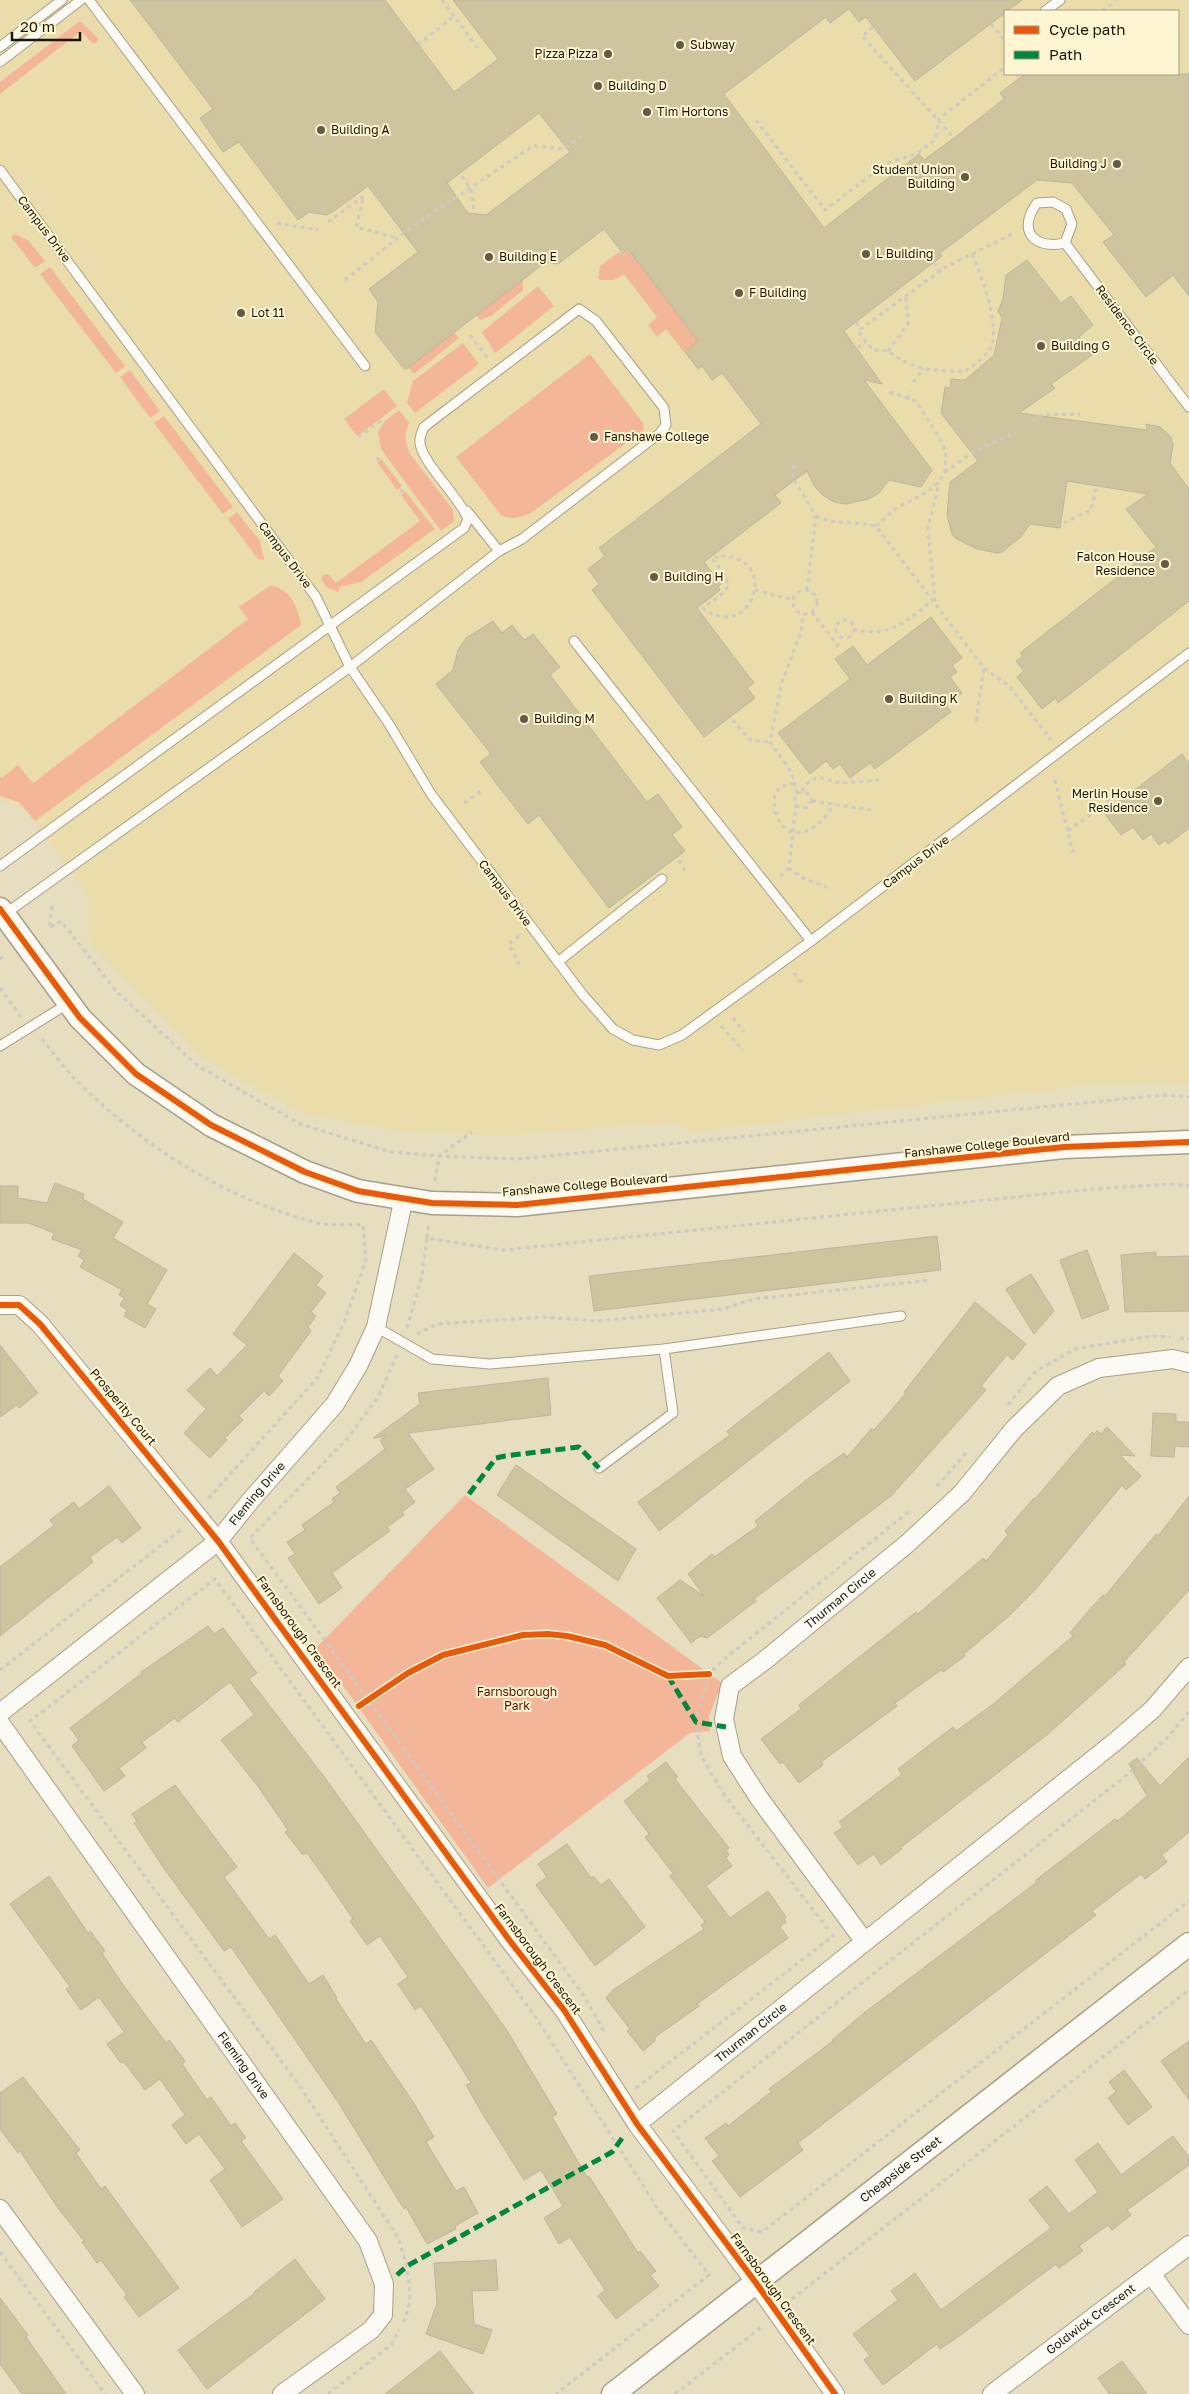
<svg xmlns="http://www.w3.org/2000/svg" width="1189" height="2394" font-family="'Golos Text',sans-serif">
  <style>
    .built { fill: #eaddab; fill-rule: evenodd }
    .green { fill: #f3b699 }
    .building { fill: #cec49e; stroke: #bdb69d; fill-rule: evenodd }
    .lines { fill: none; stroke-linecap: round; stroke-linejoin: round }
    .service-casing { stroke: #a7a088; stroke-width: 11 }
    .minor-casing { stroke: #a7a088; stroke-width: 20 }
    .tertiary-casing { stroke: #a7a088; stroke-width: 25 }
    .path { stroke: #cecac2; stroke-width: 3; stroke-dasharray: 4 4; stroke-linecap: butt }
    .service { stroke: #fbfaf5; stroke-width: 9 }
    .minor { stroke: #fbfaf5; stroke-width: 18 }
    .tertiary { stroke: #fbfaf5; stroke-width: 22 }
    .quiet { stroke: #00873e; stroke-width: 5; stroke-dasharray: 10 5; stroke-linecap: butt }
    .cycleway-casing { stroke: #fef5d3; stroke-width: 9 }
    .cycleway { stroke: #e8590c; stroke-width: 6 }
    .poi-dot { fill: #635c44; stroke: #fef5d3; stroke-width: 2 }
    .labels { text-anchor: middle; stroke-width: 4; stroke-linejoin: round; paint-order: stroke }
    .poi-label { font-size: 12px; fill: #1c1602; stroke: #fef5d3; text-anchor: start }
    .street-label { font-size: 12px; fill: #1c1602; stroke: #fef5d3 }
    .park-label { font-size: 12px; fill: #551000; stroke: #fef5d3 }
  </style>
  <rect width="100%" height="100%" fill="#e7debf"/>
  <path class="built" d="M0 0H1189V1084L1081 1086 691 1132 674 1122 505 1136 413 1133 308 1115 249 1085 199 1055 89 942 88 896 27 810 0 800ZM1005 11H1178V74H1005Z"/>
  <g class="green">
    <path d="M80 21 98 38 97 43H92L81 31 0 94V82Z"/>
    <path d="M15 234 28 240 45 261 35 268 11 237Z"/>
    <path d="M634 246 698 341 684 352 666 329 657 337 648 325 657 317 624 274 614 280H600L598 278 600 266 619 252 623 255Z"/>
    <path d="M50 267 125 366 116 373 40 274Z"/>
    <path d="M523 279V290L491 316 480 320 476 315Z"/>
    <path d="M538 286 554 306 495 353 482 332Z"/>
    <path d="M454 332 459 338 414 374 408 367Z"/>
    <path d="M463 343 479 364 415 413 407 403 413 381Z"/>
    <path d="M590 354 643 423 644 430 531 513C520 518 512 520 501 515L456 457Z"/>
    <path d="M130 370 160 411 150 418 120 377Z"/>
    <path d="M384 389 397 406 357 436 344 419Z"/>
    <path d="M399 410 409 423C404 434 405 443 410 454L453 510 454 521 441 531 381 449 378 432 385 421Z"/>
    <path d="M164 416 233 507 223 514 154 423Z"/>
    <path d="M381 459 402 486 397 490 377 462Z"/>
    <path d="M405 491 435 529 361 582 339 587V592L328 588 321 580 323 575 328 574 336 583 420 521 401 495Z"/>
    <path d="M237 512 260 541 264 560 258 559 228 519Z"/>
    <path d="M270 586C290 587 298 608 301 625L35 821 19 802 0 796V776L2 778 18 765 33 783 248 619 239 607Z"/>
    <path d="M465 1495 722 1683 709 1716 710 1731 690 1733 488 1888 316 1648Z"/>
  </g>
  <g class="building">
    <path d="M130 0H385L454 92 498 59 453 0H1022L915 81 866 17 859 22 849 9 830 23 826 17 724 94 824 228 919 154 924 160 954 138 1004 99 1000 93 1025 74H1189V296L1173 275 1146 297 1103 242 1114 235 1072 183 1037 180 940 253 942 256 844 331 882 384 864 380 932 470 921 487 889 480 879 493 869 499 846 504 834 502 824 496 815 487 807 471 775 495 781 503 704 562 721 584 718 587 720 590 697 608 754 683 747 688 755 698 704 737 592 590 599 584 588 569 605 556 599 548 761 424 722 373 712 380 702 366 698 369 685 352 698 341 628 249 623 254 604 229 558 264 546 262 405 370 375 332 378 302 369 289 418 252 368 186 334 211 326 215 309 212 298 220 239 142 223 152 200 118 213 109ZM539 113 570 152 486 215 468 213 447 183Z"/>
    <path d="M1027 260 1061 303 1071 296 1093 325 1079 337 1092 355 1051 384 1055 388 1019 413 1147 430 1146 424 1160 427 1171 437 1173 445 1170 463 1189 489V601L1092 677 1058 703 1056 698 1042 709 1017 677 1024 671 1016 661 1023 656 1020 653 1156 547 1126 509 1148 494 1067 481 1060 528 1030 524 1021 537 1002 552 997 553 977 549 955 538 952 534 947 515 950 482 978 461 941 413 945 387 950 388 951 379 965 380 994 355 1002 318 998 311 1003 299 1006 275Z"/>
    <path d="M931 617 962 658 952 665 957 672 950 677 962 693 946 705 951 712 875 769 870 763 850 778 840 764 833 769 826 761 810 774 778 733 850 679 835 659 853 646 867 665Z"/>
    <path d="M493 621 502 633 512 625 524 640 533 634 560 667 550 675 647 802 658 794 682 827 672 835 685 851 609 908 539 815 528 824 499 787 480 762 491 754 436 684 453 670 458 650 466 638Z"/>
    <path d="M1182 754 1189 764V828L1168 844 1165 840 1159 845 1151 834 1143 840 1133 827 1121 835 1104 813Z"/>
    <path d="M55 1183 84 1194 83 1199 123 1222 113 1238 167 1270 147 1304 156 1309 145 1328 124 1316 127 1310 120 1305 124 1298 119 1295 122 1290 80 1267 84 1260 78 1256 82 1250 52 1239 54 1233 29 1223H0V1186H18V1198L47 1203Z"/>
    <path d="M937 1236 941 1270 594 1311 589 1276Z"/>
    <path d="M1087 1250 1109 1309 1082 1319 1060 1260Z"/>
    <path d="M1156 1252V1257L1189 1256V1311L1125 1312 1121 1255Z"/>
    <path d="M294 1253 323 1276 316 1285 326 1293 311 1312 316 1316 308 1327 311 1331 278 1376 283 1381 269 1396 264 1391 239 1416 243 1420 225 1438 227 1440 210 1458 184 1433 206 1409 187 1390 210 1368 217 1376 247 1345 233 1334Z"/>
    <path d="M1031 1274 1054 1311 1034 1334 1006 1289Z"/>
    <path d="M975 1302 1026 1344 1013 1360 1007 1355 981 1386 986 1390 891 1496 754 1599 756 1601 707 1638 700 1636 691 1643 657 1598 680 1580 704 1596 688 1574 712 1554 714 1557 758 1526 755 1521 809 1478 844 1453 847 1457 872 1428 874 1430 906 1393 904 1392Z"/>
    <path d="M0 1345 38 1393 19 1408 17 1405 0 1417Z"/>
    <path d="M829 1352 850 1381 659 1531 638 1502 730 1435 727 1431Z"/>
    <path d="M548 1378 551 1415 408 1433 434 1469 405 1489 415 1502 402 1512 404 1515 387 1527 390 1531 332 1573 342 1588 319 1604 288 1558 295 1554 287 1542 305 1530 302 1525 334 1502 332 1499 340 1493 336 1487 385 1449 380 1440 386 1436 373 1438 420 1404 418 1393Z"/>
    <path d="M1153 1413 1176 1414V1422H1189V1447L1175 1446 1174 1457 1151 1456Z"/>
    <path d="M1107 1427 1135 1456 1120 1455 1141 1476 1126 1490 1122 1485 1035 1590 1010 1615 964 1654 965 1656 943 1672 941 1670 895 1703 897 1706 821 1762 823 1765 799 1783 783 1762 780 1764 761 1739 801 1709 799 1705 853 1662 916 1612 918 1614 983 1558 986 1561 1008 1535 1005 1531 1034 1498 1035 1499 1092 1432 1094 1434 1097 1431 1101 1434Z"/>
    <path d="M516 1465 636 1549 618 1581 497 1495Z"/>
    <path d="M109 1486 141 1528 122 1543 117 1537 90 1557 93 1562 0 1636V1567L54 1525 50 1520 74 1502 79 1509Z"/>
    <path d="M1189 1496V1590L1124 1662 1126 1664 1048 1734 900 1848 902 1849 881 1865 874 1854 858 1865 834 1833 843 1827 839 1822 902 1774 898 1769 953 1727 956 1731 992 1705 1073 1636 1070 1633 1084 1616 1103 1595 1105 1596 1156 1534 1158 1536Z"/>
    <path d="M208 1626 214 1634 223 1628 257 1673 249 1679 325 1778 506 2029 557 2114 552 2117 587 2177 589 2176 638 2253 640 2251 656 2271 650 2275 659 2286 616 2319 598 2296 605 2290 570 2237 559 2244 544 2218 563 2206 541 2170 524 2180 482 2113 466 2085 471 2083 442 2037 421 2006 415 2010 398 1984 408 1977 380 1936 367 1945 350 1921 353 1919 332 1888 307 1853 303 1855 285 1832 288 1830 257 1785 221 1740 254 1715 230 1682 178 1722 175 1718 142 1742 146 1748 119 1768 125 1776 104 1791 72 1746 79 1740 70 1728 142 1673 141 1672Z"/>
    <path d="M1189 1757V1832L1162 1855 1167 1862 1145 1879 1141 1874 1092 1911 1096 1915 798 2143 803 2150 740 2197 712 2161 719 2156 705 2138 726 2123 728 2126 771 2092 769 2089 833 2041 832 2040 864 2013 1037 1882 1036 1880 1115 1819 1118 1821 1147 1796 1129 1764 1137 1758 1160 1786Z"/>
    <path d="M666 1762 678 1777 675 1779 729 1848 726 1851 729 1855 726 1858 732 1866 706 1886 730 1918 768 1891 786 1917 784 1919 786 1922 780 1927 788 1938 697 2004 699 2006 655 2037V2041L643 2051 627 2031 630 2029 606 1998 613 1990 704 1929 701 1925 705 1922 670 1876 673 1873 645 1837 649 1834 624 1801 650 1780 647 1776Z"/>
    <path d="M175 1785 237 1867 224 1877 269 1939 275 1935 309 1984 323 1975 337 1998 336 1999 366 2044 371 2040 413 2102 434 2137 426 2142 456 2191 464 2187 478 2213 455 2226 456 2229 427 2244 406 2207 404 2209 338 2102 231 1947 224 1951 163 1867 134 1823 137 1821 132 1814Z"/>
    <path d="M567 1844 591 1878 593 1876 601 1885 609 1879 645 1927 595 1966 536 1885 547 1877 538 1864Z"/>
    <path d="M49 1876 88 1933 90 1931 105 1951 102 1953 121 1982 166 2043 169 2040 185 2061 182 2064 207 2100 211 2097 231 2126 235 2123 246 2138 241 2141 283 2199 242 2227 210 2180 225 2169 199 2134 186 2144 172 2125 185 2115 160 2079 145 2090 124 2062 121 2063 107 2044 124 2032 99 1997 81 2010 66 1989 70 1987 10 1904Z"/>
    <path d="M1189 2041V2100L1161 2061Z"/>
    <path d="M1124 2070 1152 2107 1128 2125 1108 2098 1116 2092 1109 2082Z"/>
    <path d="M23 2077 80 2150 76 2153 101 2189 105 2186 179 2288 139 2317 124 2297 127 2295 101 2260 97 2263 82 2242 84 2241 58 2208 20 2151 18 2153 0 2129V2093Z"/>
    <path d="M1173 2136 1189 2157V2165L1127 2210 1131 2215 1112 2230 1108 2225 1079 2246 1083 2251 1059 2268 1056 2264 955 2339 940 2349 937 2344 883 2385 864 2360 870 2356 853 2334 898 2300 891 2291 915 2273 941 2310 1051 2228 1029 2200 1047 2186 1069 2214 1098 2192 1075 2160 1098 2143 1121 2175Z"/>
    <path d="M295 2259 325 2299 207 2389 178 2350 255 2293 254 2292Z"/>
    <path d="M496 2260 498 2290 472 2291 474 2324 492 2330 483 2354 426 2334 437 2303 434 2263Z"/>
    <path d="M0 2298 28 2335 26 2337 66 2394H22L0 2364Z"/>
    <path d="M440 2351 474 2394H385Z"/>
    <path d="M1122 2361 1147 2394H1109L1098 2378Z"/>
  </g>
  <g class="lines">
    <defs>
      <g id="service">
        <path d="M89 0 365 366"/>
        <path d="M1045 11 1060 0"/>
        <path d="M0 47 62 0"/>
        <path d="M0 62 81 0"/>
        <path d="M0 170 316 597 350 667 389 724 431 794 583 995 613 1029 633 1040 659 1045 682 1035 811 941 1189 653"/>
        <path d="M1053 202 1066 209 1072 224 1065 243C1033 250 1017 230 1037 203Z"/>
        <path d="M1065 243 1189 407"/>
        <path d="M467 511 499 551"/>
        <path d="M574 641 811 941"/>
        <path d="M0 866 464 528 468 519C459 496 422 463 420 443 419 437 422 432 424 427L579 309 596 321 664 408 666 425 660 433 522 539 499 551 350 667 5 914"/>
        <path d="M559 961 662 879"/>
        <path d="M0 1046 69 1003"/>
        <path d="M376 1327 432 1359 490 1364 664 1349 901 1316"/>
        <path d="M599 1468 673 1413 664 1349"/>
      </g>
      <g id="minor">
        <path d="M0 1305H19L40 1324 218 1541 510 1941 564 2010 637 2124 756 2283 835 2394"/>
        <path id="s1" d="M0 1713 218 1541 251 1500 335 1404 358 1366 376 1327 404 1197"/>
        <path id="s2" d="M0 1723 368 2241 384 2284 383 2315 371 2330 282 2394"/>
        <path id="s3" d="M865 1942 759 1798 732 1756 724 1719 730 1686 764 1661 908 1543 962 1493 1014 1429 1058 1386 1099 1368 1173 1359 1189 1363"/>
        <path id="s4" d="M637 2124 1116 1741 1153 1709 1189 1667"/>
        <path d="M0 2209 135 2394"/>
        <path d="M1151 2274 1189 2325"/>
        <path id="s5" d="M992 2394 1189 2245"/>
      </g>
      <g id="tertiary">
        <path d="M0 909 80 1018 136 1074 211 1125 305 1172 358 1191 432 1203 517 1205 1064 1147 1189 1142"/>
        <path id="s6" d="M613 2394 1189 1944"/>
      </g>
    </defs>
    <use href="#service" class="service-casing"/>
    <use href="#minor" class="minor-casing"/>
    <use href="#tertiary" class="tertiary-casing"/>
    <g class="path">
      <path d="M442 0 480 51"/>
      <path d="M1102 11 1116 0"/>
      <path d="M991 24 1005 41"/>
      <path d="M873 27 862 36 954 138"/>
      <path d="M418 45 454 16"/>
      <path d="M1016 74 1020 78"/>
      <path d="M756 120 825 210 887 163 916 154 935 140 939 119 1005 67"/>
      <path d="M462 176 471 189 474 211"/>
      <path d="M328 222 364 196 356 227 397 238"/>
      <path d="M277 223 318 230"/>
      <path d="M972 254C981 275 1004 332 988 352 982 360 972 366 964 372L924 369 901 360 888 351 873 350 858 331 944 268 1014 233"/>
      <path d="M934 262 940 271"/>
      <path d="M345 280 409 229 533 146 564 149 584 134"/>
      <path d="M856 322 861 329"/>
      <path d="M470 335 488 359"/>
      <path d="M858 348 865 341"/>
      <path d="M888 351 908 324 906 297"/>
      <path d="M913 382 924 369"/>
      <path d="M908 399 911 391"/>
      <path d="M1032 421 1041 415 1080 414"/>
      <path d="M358 437 381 421"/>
      <path d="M376 460 382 456"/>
      <path d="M794 465 793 478 816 516 807 590"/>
      <path d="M945 472 975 451 1017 432"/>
      <path d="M400 492 406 487"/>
      <path d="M816 516C833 525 856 521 876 526L984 668 1009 686 1051 740"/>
      <path d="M1064 523 1091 510 1096 489"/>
      <path d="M876 526 895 509 927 492 939 482 945 472 946 456 943 444 916 401 886 391"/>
      <path d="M721 556C783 557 750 645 703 608 732 586 736 590 712 558Z"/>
      <circle cx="805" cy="602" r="12"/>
      <path d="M755 590 793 600"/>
      <path d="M935 602 928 528 939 483"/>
      <path d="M812 612 841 650"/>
      <circle cx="845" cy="629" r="9"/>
      <path d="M853 629C889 639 907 621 933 600"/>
      <path d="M733 720 750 740 770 742"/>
      <path d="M976 721 984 668"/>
      <path d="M1055 780 1073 853"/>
      <path d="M794 783C790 785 783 785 780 788 769 796 775 819 784 827 802 843 826 821 833 804"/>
      <path d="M802 791 806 784 818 777 840 783 880 780"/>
      <circle cx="803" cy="800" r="8"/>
      <path d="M797 794 792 773 770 742 781 685 801 632 803 614"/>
      <path d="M812 801 871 810"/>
      <path d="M464 803 484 789"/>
      <path d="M796 804 789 868 803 878 831 889"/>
      <path d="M1068 831 1115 796 1119 802"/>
      <path d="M679 860 687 874"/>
      <path d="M780 876 789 868"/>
      <path d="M52 906 49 928 61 921 117 992 198 1066 300 1124 391 1152 439 1156 518 1159 1163 1095 1189 1097"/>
      <path d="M519 936 509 944 520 966"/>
      <path d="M0 959 6 955"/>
      <path d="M794 973 802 983"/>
      <path d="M0 988 21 1017"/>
      <path d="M733 1018 744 1032"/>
      <path d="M721 1026 743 1050"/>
      <path d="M42 1039C54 1054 66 1071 81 1085 145 1148 230 1201 318 1223 331 1226 349 1224 363 1225L366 1260 345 1320 318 1377 207 1500"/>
      <path d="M435 1181 439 1156 472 1132"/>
      <path d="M427 1238 429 1224"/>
      <path d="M407 1328 422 1276 427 1238 503 1250 1093 1189 1171 1184 1189 1186"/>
      <path d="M417 1334 437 1324 544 1317 597 1321 723 1309 754 1299 931 1280"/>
      <path d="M1180 1338 1189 1339"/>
      <path d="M397 1355 378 1397 348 1438 250 1538 584 1996 604 2031"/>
      <path d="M1008 1405 1036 1371 1075 1349 1152 1336 1171 1337"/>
      <path d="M937 1486 966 1453"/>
      <path d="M0 1670 181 1530"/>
      <path d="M1189 1712 1167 1738 1127 1775 673 2131 743 2228 762 2232 1189 1901"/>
      <path d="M828 1929 725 1796 701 1756 696 1722 709 1674 723 1660 911 1510"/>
      <path d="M636 2088 833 1936 832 1934"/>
      <path d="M0 2252 105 2394"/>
      <path d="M792 2299 1189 1990"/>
      <path d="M403 2322C417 2297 406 2264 399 2239L299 2085 30 1721 215 1579 535 2016 658 2209 709 2275 556 2394"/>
      <path d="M328 2394 391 2345 399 2330"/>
      <path d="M675 2394 763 2326"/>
    </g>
    <use href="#service" class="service"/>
    <use href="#minor" class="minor"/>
    <use href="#tertiary" class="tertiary"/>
    <g class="quiet">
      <path d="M469 1494 496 1458 505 1456 579 1447 599 1468"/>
      <path d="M668 1676 696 1722 726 1727"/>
      <path d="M397 2275 407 2266 612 2152 623 2137"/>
    </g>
    <defs>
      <g id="cycleway">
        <path d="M0 909 80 1018 136 1074 211 1125 305 1172 358 1191 432 1203 517 1205 1064 1147 1189 1142"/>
        <path d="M0 1305H19L40 1324 218 1541 510 1941 564 2010 637 2124 756 2283 835 2394"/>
        <path d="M359 1706 408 1673 443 1655 523 1635 548 1634 567 1636 605 1645 668 1676 709 1674"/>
      </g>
    </defs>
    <use href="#cycleway" class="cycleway-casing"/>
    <use href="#cycleway" class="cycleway"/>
  </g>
  <g class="poi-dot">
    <circle cx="680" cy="45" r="5"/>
    <circle cx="608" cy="54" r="5"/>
    <circle cx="598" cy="86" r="5"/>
    <circle cx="647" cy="112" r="5"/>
    <circle cx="321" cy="130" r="5"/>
    <circle cx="1117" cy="164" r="5"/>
    <circle cx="965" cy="177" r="5"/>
    <circle cx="866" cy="254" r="5"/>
    <circle cx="489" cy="257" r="5"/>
    <circle cx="739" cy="293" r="5"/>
    <circle cx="241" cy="313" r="5"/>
    <circle cx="1041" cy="346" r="5"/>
    <circle cx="594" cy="437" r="5"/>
    <circle cx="1165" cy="564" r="5"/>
    <circle cx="654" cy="577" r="5"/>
    <circle cx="889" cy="699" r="5"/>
    <circle cx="524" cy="719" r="5"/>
    <circle cx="1158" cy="801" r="5"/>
  </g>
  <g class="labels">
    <g class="poi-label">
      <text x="690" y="49">Subway</text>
      <text x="598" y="58" text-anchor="end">Pizza Pizza</text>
      <text x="608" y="90">Building D</text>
      <text x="657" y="116">Tim Hortons</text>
      <text x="331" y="134">Building A</text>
      <text x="1107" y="168" text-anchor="end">Building J</text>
      <text x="955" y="174" text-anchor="end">Student Union<tspan x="955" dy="14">Building</tspan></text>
      <text x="876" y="258">L Building</text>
      <text x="499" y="261">Building E</text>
      <text x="749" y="297">F Building</text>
      <text x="251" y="317">Lot 11</text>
      <text x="1051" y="350">Building G</text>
      <text x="604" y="441">Fanshawe College</text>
      <text x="1155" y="561" text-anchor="end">Falcon House<tspan x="1155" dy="14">Residence</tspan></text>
      <text x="664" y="581">Building H</text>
      <text x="899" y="703">Building K</text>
      <text x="534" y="723">Building M</text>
      <text x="1148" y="798" text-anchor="end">Merlin House<tspan x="1148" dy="14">Residence</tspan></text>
    </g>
    <g class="street-label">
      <text transform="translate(44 229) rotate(53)" y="4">Campus Drive</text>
      <text transform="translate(1127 325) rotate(53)" y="4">Residence Circle</text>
      <text transform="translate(285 555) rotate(53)" y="4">Campus Drive</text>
      <text transform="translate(916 862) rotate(-37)" y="4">Campus Drive</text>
      <text transform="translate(505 893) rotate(53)" y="4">Campus Drive</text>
      <text transform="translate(987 1145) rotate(-6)" y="4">Fanshawe College Boulevard</text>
      <text transform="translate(585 1185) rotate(-5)" y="4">Fanshawe College Boulevard</text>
      <text transform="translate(123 1407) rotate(50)" y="4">Prosperity Court</text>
      <text dy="4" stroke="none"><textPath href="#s1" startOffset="339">Fleming Drive</textPath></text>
      <text dy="4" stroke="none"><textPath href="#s3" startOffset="441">Thurman Circle</textPath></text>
      <text transform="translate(299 1632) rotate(54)" y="4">Farnsborough Crescent</text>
      <text transform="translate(538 1959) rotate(53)" y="4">Farnsborough Crescent</text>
      <text dy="4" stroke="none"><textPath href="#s4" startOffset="146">Thurman Circle</textPath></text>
      <text dy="4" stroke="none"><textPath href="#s2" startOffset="420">Fleming Drive</textPath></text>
      <text dy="4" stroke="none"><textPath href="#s6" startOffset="365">Cheapside Street</textPath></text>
      <text transform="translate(773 2289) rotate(54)" y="4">Farnsborough Crescent</text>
      <text dy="4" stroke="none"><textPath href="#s5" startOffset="124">Goldwick Crescent</textPath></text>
    </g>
    <g class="park-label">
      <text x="517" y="1696">Farnsborough<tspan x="517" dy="14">Park</tspan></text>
    </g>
  </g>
  <rect x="1004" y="10" width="175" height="65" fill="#fef5d3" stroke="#a49c7f"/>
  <rect x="1014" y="26" width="25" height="8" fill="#e8590c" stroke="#a49c7f"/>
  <text x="1049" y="35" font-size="15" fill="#1c1602">Cycle path</text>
  <rect x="1014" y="51" width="25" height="8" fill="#00873e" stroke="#a49c7f"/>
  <text x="1049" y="60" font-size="15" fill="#1c1602">Path</text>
  <path d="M12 32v8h68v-8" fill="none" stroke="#1c1602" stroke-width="2.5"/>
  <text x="20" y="32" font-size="15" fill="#1c1602" stroke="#fef5d3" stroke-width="4" paint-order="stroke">20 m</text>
</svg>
